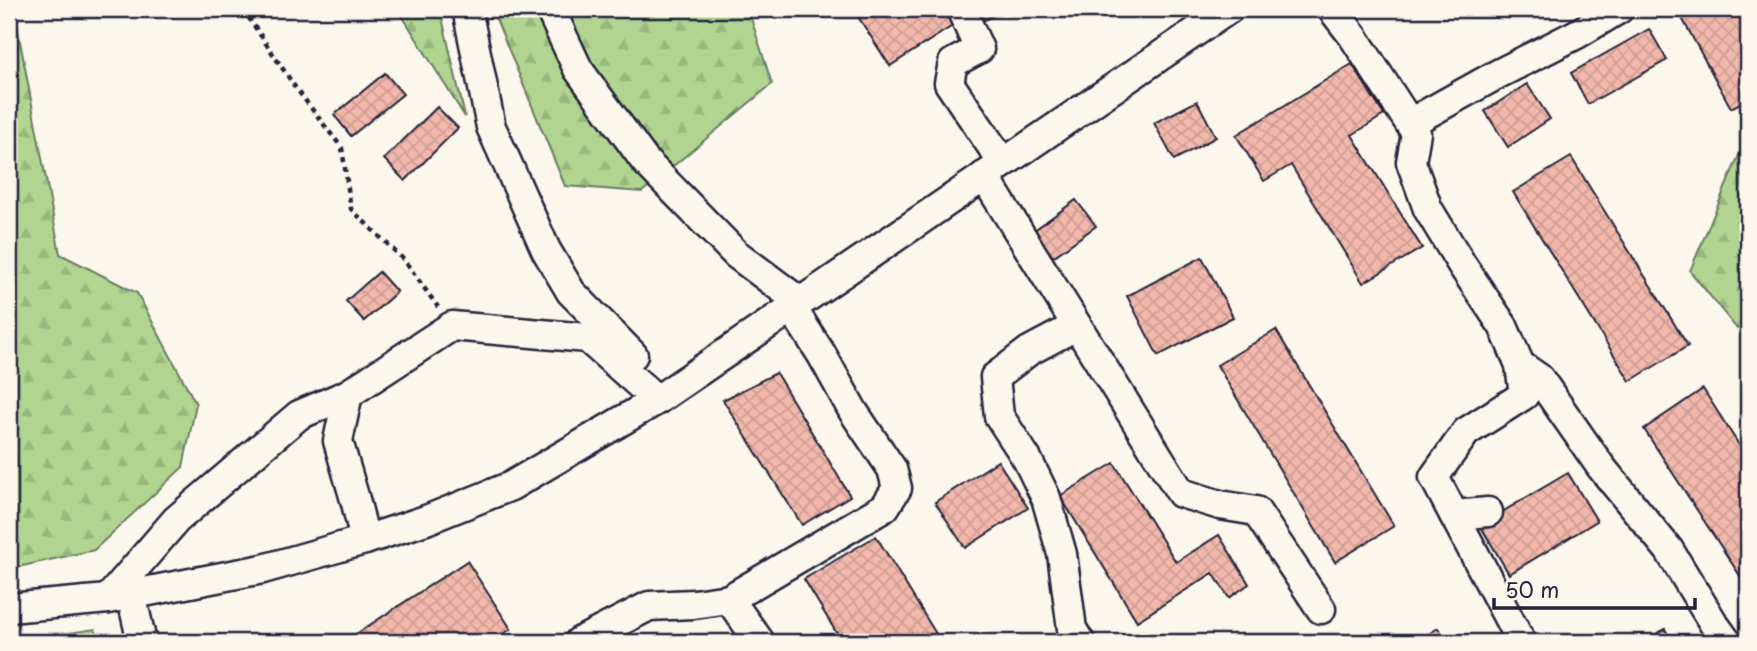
<svg xmlns="http://www.w3.org/2000/svg" width="1757" height="651" font-family="'Playpen Sans',sans-serif">
  <style>
    .forest { fill: url(#forest-firs); stroke: #6a7c66; stroke-width: 2 }
    .building { fill: url(#building-cross-hatch); stroke: #22223b; stroke-width: 2 }
    .lines { fill: none; stroke-linecap: round; stroke-linejoin: round }
    .minor-casing { stroke: #22223b; stroke-width: 33 }
    .path { stroke: #22223b; stroke-width: 4.5; stroke-dasharray: 5 5; stroke-linecap: butt }
    .minor { stroke: #fbf7ec; stroke-width: 28 }
  </style>
  <defs>
    <pattern id="forest-firs" width="22" height="20" patternUnits="userSpaceOnUse" patternTransform="scale(1.75)"><rect width="22" height="20" fill="#b1d590"/><path d="M5 1l3.5 6h-7zM16 11l3.5 6h-7z" fill="#98b77d"/></pattern>
    <pattern id="building-cross-hatch" width="8" height="8" patternUnits="userSpaceOnUse" patternTransform="scale(1.75)"><rect width="8" height="8" fill="#f2b8ab"/><path d="M0 0l8 8M0 8l8-8" fill="none" stroke="#cf9e94"/></pattern>
  </defs>
  <rect width="100%" height="100%" fill="#fbf7ec"/>
  <filter id="ink" filterUnits="userSpaceOnUse"><feTurbulence type="fractalNoise" baseFrequency=".0143" numOctaves="2"/><feDisplacementMap in="SourceGraphic" scale="14" xChannelSelector="R" yChannelSelector="G"/><feConvolveMatrix kernelMatrix="1 2 1 2 8 2 1 2 1" color-interpolation-filters="sRGB"/></filter>
  <g filter="url(#ink)">
    <g class="forest">
      <path d="M9 9H14L60 254 137 293 196 404 183 467 94 550 9 569Z"/>
      <path d="M398 9H440L465 117Z"/>
      <path d="M492 9H748L772 84 642 192 565 186Z"/>
      <path d="M1748 145V322L1737 329 1690 271 1742 148Z"/>
      <path d="M95 629 99 642H9Z"/>
    </g>
    <g class="building">
      <path d="M853 9H948L957 23 890 66Z"/>
      <path d="M974 9H1006L981 22Z"/>
      <path d="M1677 9H1737L1748 30V99L1731 108Z"/>
      <path d="M1649 29 1667 60 1588 104 1571 73Z"/>
      <path d="M1352 64 1384 115 1352 135 1422 248 1363 283 1291 165 1264 181 1236 135Z"/>
      <path d="M385 73 403 94 351 136 334 115Z"/>
      <path d="M1527 84 1550 119 1508 147 1485 111Z"/>
      <path d="M1197 101 1216 137 1174 160 1154 123Z"/>
      <path d="M437 107 458 128 405 181 384 159Z"/>
      <path d="M1571 157 1688 346 1630 381 1513 192Z"/>
      <path d="M1076 200 1096 226 1053 257 1033 231Z"/>
      <path d="M1202 257 1233 317 1158 356 1127 296Z"/>
      <path d="M379 272 397 292 364 321 346 301Z"/>
      <path d="M1276 330 1394 526 1335 562 1217 365Z"/>
      <path d="M776 373 850 496 802 525 723 400Z"/>
      <path d="M1703 389 1748 459V588L1644 429Z"/>
      <path d="M998 461 1028 508 965 548 935 502Z"/>
      <path d="M1114 463 1176 562 1219 535 1249 584 1229 598 1213 573 1137 621 1060 496Z"/>
      <path d="M1568 473 1597 521 1509 574 1480 525Z"/>
      <path d="M876 536 941 642H842L804 579Z"/>
      <path d="M467 561 511 629 490 642H344Z"/>
      <path d="M1438 628 1448 642H1416Z"/>
      <path d="M1665 629 1672 642H1642Z"/>
    </g>
    <g class="lines">
      <defs>
        <g id="minor">
          <path d="M467 9 491 127 546 250 571 292 633 355"/>
          <path d="M550 9 578 69 645 161 736 254 800 302"/>
          <path d="M961 9 979 49 953 63 949 83 1003 163"/>
          <path d="M1332 9 1353 36 1416 133 1411 162 1428 209 1462 265 1503 326 1520 365 1524 395 1466 432 1434 477 1454 515 1488 512"/>
          <path d="M1410 123 1498 74 1577 34 1619 9"/>
          <path d="M984 176 1181 493 1220 505 1256 511 1321 609"/>
          <path d="M1076 326 1029 351 995 377 999 416 1027 459 1046 498 1062 554 1072 629 1080 642"/>
          <path d="M1520 365 1539 378 1601 467 1669 550 1714 624 1727 642"/>
          <path d="M348 394 338 441 356 503 365 540"/>
          <path d="M1454 515 1521 642"/>
          <path d="M131 595 142 642"/>
          <path d="M108 599 176 520 299 415 348 394 452 326 587 338 657 400"/>
          <path d="M729 599 760 642"/>
          <path d="M9 608 108 599 263 569 365 540 426 520 511 486 657 400 1229 9"/>
          <path d="M579 642 649 606 694 604 729 599 885 507 897 488 892 469 853 411 822 355 792 308"/>
        </g>
      </defs>
      <use href="#minor" class="minor-casing"/>
      <path class="path" d="M243 9 295 87 342 148 351 209 404 260 438 307"/>
      <use href="#minor" class="minor"/>
    </g>
  </g>
  <rect width="1757" height="651" fill="none" stroke="#fbf7ec" stroke-width="35"/>
  <rect x="18" y="18" width="1722" height="616" fill="none" stroke="#22223b" stroke-width="2.5" filter="url(#ink)"/>
  <path d="M1494 598v10h201v-10" fill="none" stroke="#22223b" stroke-width="3.5"/>
  <text x="1505" y="598" font-size="21" fill="#22223b" stroke="#fbf7ec" stroke-width="5" paint-order="stroke">50 m</text>
</svg>
